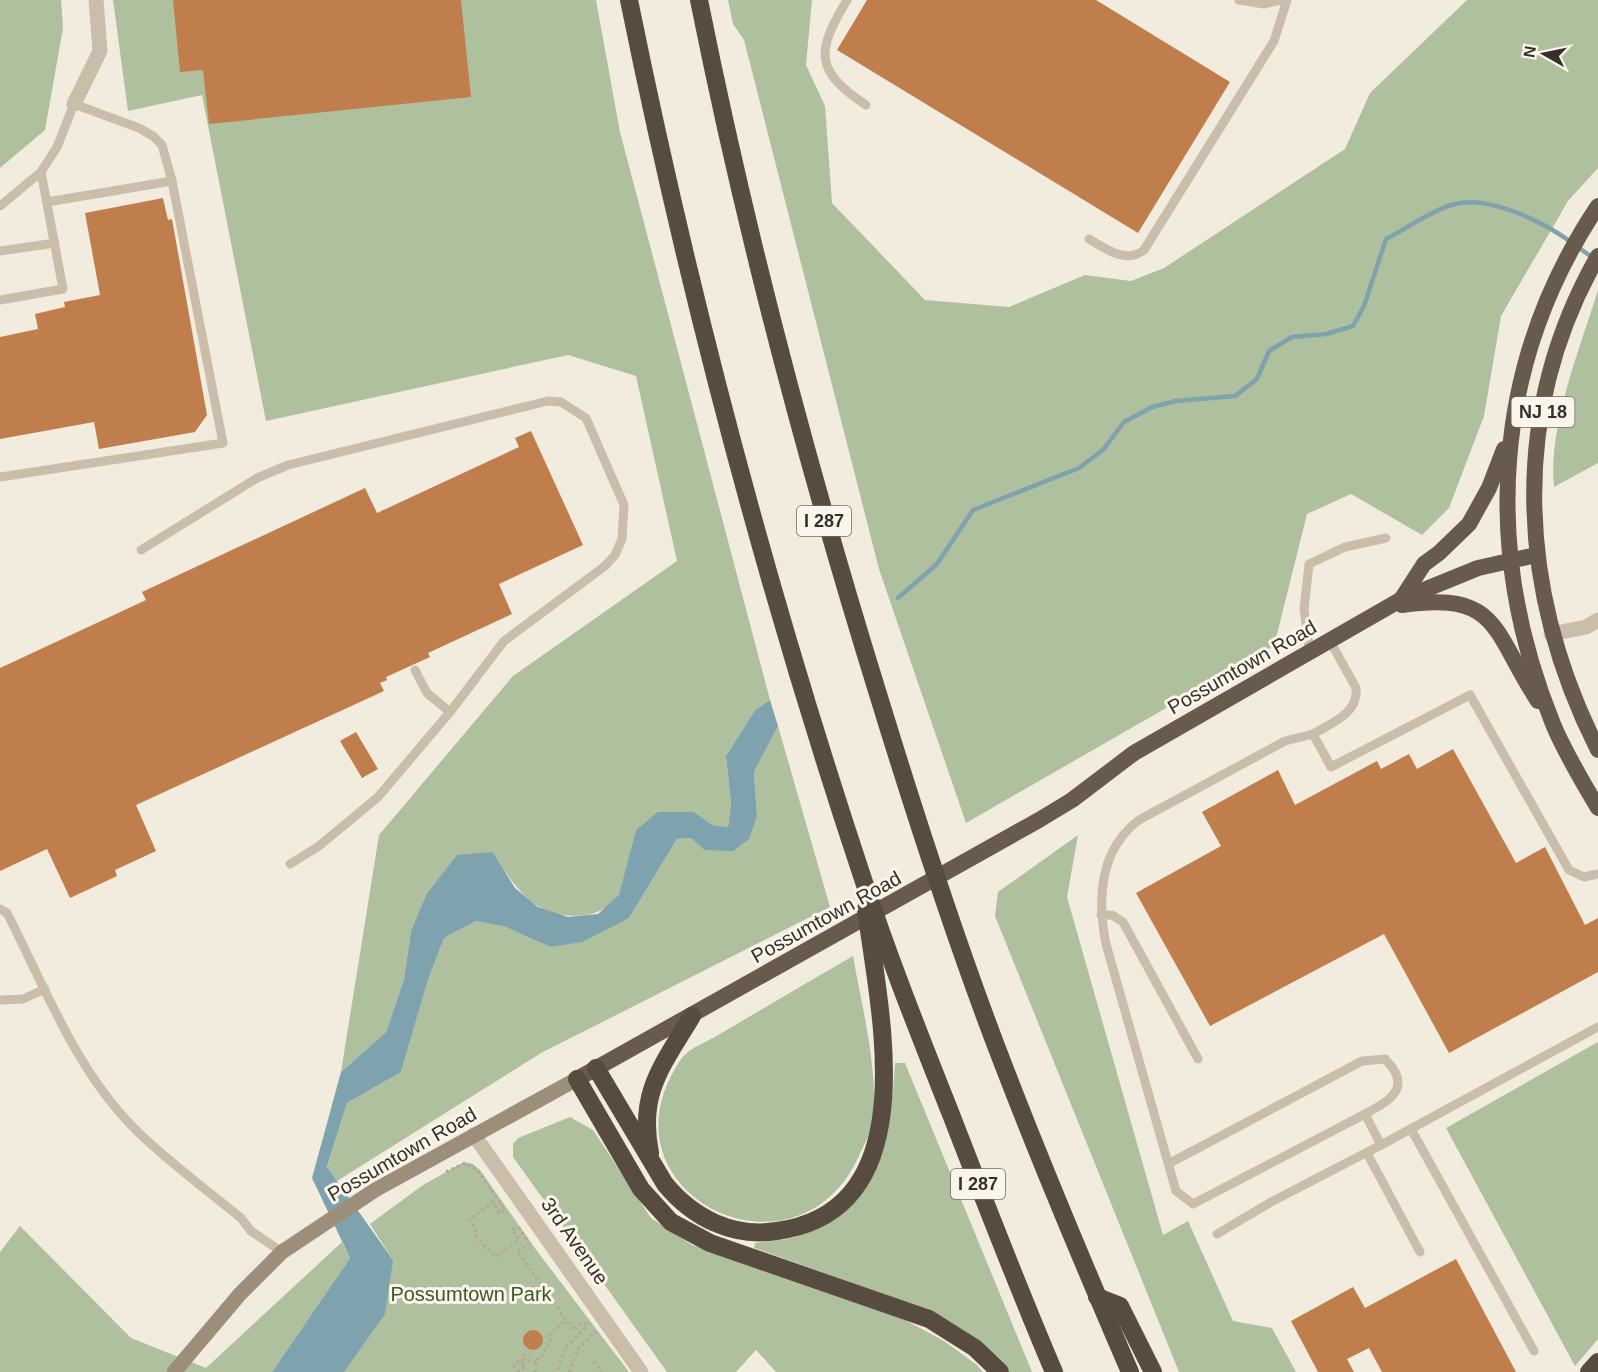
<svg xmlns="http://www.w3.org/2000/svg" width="1598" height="1372" font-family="Arial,sans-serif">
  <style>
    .green { fill: #afc09f }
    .water { fill: #7ea3ae }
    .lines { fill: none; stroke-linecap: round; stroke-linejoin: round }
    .stream { stroke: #7ea3ae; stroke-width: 4.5 }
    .building { fill: #c17e4d }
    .path { stroke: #b5a995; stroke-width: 3; stroke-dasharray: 3 3; stroke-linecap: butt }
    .service { stroke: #cabeaa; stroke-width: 9 }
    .minor { stroke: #cabeaa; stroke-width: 15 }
    .secondary { stroke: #9d8e7c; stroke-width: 15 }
    .trunk { stroke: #685b4e; stroke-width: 16 }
    .motorway { stroke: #584c41; stroke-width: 18 }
    .labels { text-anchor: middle; stroke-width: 6; stroke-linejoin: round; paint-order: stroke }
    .shield { fill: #f9f5eb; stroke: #716b64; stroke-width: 1.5 }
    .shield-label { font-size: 18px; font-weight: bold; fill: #37302a }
    .street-label { font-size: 20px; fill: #37302a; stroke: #f9f5eb }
    .park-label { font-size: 20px; fill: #40552e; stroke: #f9f5eb }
  </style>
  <rect width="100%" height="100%" fill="#f2ecde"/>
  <g class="green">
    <path d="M0 0H61L63 28 45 130 0 168Z"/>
    <path d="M113 0H596L620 132 770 700 755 710 726 756 731 804 728 827 712 825 694 812 636 830C631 847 627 880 620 894 614 905 597 914 585 915 536 921 516 889 493 852L426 895 411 931 404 979 386 1032 341 1072 379 835 513 676 677 561 636 376 568 355 266 421 202 95 128 111Z"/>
    <path d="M728 0H812L806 65 825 106 832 203 925 300 1009 307 1085 275 1131 281 1164 268 1345 149 1370 93 1467 0H1598V168L1568 201 1501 316 1484 416 1449 508 1422 535 1351 494 1307 514 1274 646 966 823 879 569 744 40 733 24Z"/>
    <path d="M1598 290V463L1554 487C1548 425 1580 349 1598 290Z"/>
    <path d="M778 726 830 907 541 1053 337 1181 327 1168 347 1103 401 1072 428 980 444 938 476 921 506 927 550 947 629 918 677 839 691 838 704 850 757 816 754 772Z"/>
    <path d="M1078 835 1067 897 1163 1235 1188 1221 1233 1321 1272 1328 1296 1372H1179L995 916 998 892Z"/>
    <path d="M853 956C862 1007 876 1060 874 1113 874 1128 863 1146 857 1160 792 1293 590 1189 682 1058 689 1048 709 1041 720 1034 764 1008 808 982 853 956Z"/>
    <path d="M1598 1042V1339L1575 1366 1446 1128Z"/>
    <path d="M895 1063H905L1032 1372H1006L912 1304 754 1248 755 1243C768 1241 783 1241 795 1237 875 1210 891 1138 895 1063Z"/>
    <path d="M570 1117 593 1130 651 1218 692 1245 907 1321 944 1341 977 1365 983 1372H776L756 1350 736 1372H667L513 1157V1144L518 1138Z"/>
    <path d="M464 1162 473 1164 480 1170 537 1251 629 1372H344L393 1260 370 1224 423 1185Z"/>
    <path d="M20 1226 131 1338 206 1368 342 1242 350 1258 272 1372H0V1252Z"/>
  </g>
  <path class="water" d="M770 700 778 726 754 772 757 816 749 839 733 851 704 850 691 838 677 839 629 918 582 942 550 947 506 927 476 921 444 938 428 980 401 1072 347 1103 327 1167 393 1260 385 1314 344 1372H272L350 1258 312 1178 341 1072 386 1032 404 979 411 931 426 895 457 855 493 852 515 888 538 907 568 917 598 914 619 895 636 830 658 812H694L712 825 728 827 731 804 726 756 755 710Z"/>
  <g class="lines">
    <g class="stream">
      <path d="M1578 247 1593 258"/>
      <path d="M898 598 937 564 973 510 1079 468 1103 450 1124 422 1152 407 1176 401 1235 396 1257 379 1269 351 1292 337 1326 334 1353 326 1364 306 1386 239C1406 229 1429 212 1451 205 1487 193 1543 222 1571 242"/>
    </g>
  </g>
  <g class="building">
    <path d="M173 0H461L471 97 209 124 203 70 180 72Z"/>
    <path d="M867 0H1096L1230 82 1138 233 837 50Z"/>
    <path d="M163 198 168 220 172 219 207 415 195 432 99 449 94 422 0 439V337L38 329 35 314 65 307 64 302 100 295 85 213Z"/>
    <path d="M531 431 583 545 499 584 512 614 428 653 430 657 386 677 387 680 380 683 384 691 136 805 156 851 115 870 117 876 70 898 47 849 0 871V668L146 600 142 592 365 488 377 513 519 447 515 438Z"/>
    <path d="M356 732 378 769 362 778 340 741Z"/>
    <path d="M1453 749 1516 863 1545 847 1585 925 1598 918V972L1449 1053 1384 934 1210 1026 1136 893 1221 846 1202 812 1278 770 1295 805 1377 761 1381 769 1409 754 1417 769Z"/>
    <path d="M1456 1259 1516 1372H1382L1369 1348 1347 1359 1354 1372H1318L1291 1321 1353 1287 1365 1308Z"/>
    <circle cx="533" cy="1340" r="10"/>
  </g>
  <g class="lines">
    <g class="path">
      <path d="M446 1172 465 1163 478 1171 505 1209 499 1213 493 1202 469 1220 475 1227 476 1236 495 1257 519 1240 512 1229 519 1228 529 1243 517 1251 573 1330 582 1323 586 1324 587 1326 566 1347 557 1372"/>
      <path d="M522 1359 536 1362"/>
      <path d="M594 1361 602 1372"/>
      <circle cx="519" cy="1366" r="4.5"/>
      <path d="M521 1362 525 1355 531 1356"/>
      <path d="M535 1372 538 1357 542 1355 551 1339 549 1335 567 1320"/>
      <path d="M569 1372 579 1348 596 1331"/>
    </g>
    <g class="service">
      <path d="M847 0C816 52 814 70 866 105"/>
      <path d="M1239 0 1264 4 1281 0"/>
      <path d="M47 202 172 181"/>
      <path d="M0 206 41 172 57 147 74 104 139 128 153 136 162 145 172 181 223 443 0 477"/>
      <path d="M1089 239C1107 249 1125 264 1144 250L1274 41 1287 0"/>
      <path d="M0 251 55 243"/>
      <path d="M0 300 63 289 41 172"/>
      <path d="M141 550 257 478 288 465 548 401 561 402 586 418 624 505 622 539 615 555 605 566 504 641 450 712 378 797 319 846 290 864"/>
      <path d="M1330 641 1356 688C1359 713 1332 723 1313 734L1331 767 1470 695 1569 870 1584 877 1598 874"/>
      <path d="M1310 654 1304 609 1309 564 1345 547 1386 538"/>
      <path d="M415 670 427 693 450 712"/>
      <path d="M1313 734 1285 741 1139 820C1099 850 1097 898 1106 944L1176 1191 1193 1204 1365 1114 1381 1145 1598 1027"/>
      <path d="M0 909 7 913C45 987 77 1074 139 1133 170 1163 207 1190 241 1218L251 1231 282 1252"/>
      <path d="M1101 915H1112L1123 922 1198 1059"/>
      <path d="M0 1000 23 999 45 989"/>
      <path d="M1411 1129 1534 1351"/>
      <path d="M1367 1153 1420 1252"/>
      <path d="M1168 1164 1362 1061 1385 1059C1414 1088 1389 1101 1365 1114"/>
      <path d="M1217 1234 1271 1202 1381 1145"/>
    </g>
    <g class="minor">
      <path d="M74 104 100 51 96 0"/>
      <path d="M1551 634 1586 627 1598 620"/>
      <path d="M474 1135 641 1372"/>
    </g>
    <path class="secondary" d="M174 1372 240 1294 282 1252 375 1190 577 1079"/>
    <g class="trunk">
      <path d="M1598 206C1492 364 1482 550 1553 724 1565 753 1582 781 1598 808"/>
      <path d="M1598 256C1508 414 1518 591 1598 750"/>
      <path d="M1402 598 1424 564 1439 553 1469 524 1489 488 1504 449"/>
      <path d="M1402 605C1500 591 1492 631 1538 701"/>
      <path d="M577 1079 1039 820 1072 800 1134 753 1402 599 1478 568 1536 555"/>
    </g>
    <g class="motorway">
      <path d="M629 0C689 296 766 587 861 873 888 956 920 1036 952 1117 985 1202 1018 1288 1054 1372"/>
      <path d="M699 0C746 235 807 465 878 694 916 818 956 943 1003 1064 1043 1168 1086 1270 1130 1372"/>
      <path d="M596 1068 665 1184C693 1218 733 1238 777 1231 928 1210 879 1011 866 909"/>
      <path d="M577 1079 641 1189 671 1222 710 1243 929 1319 975 1348 1000 1372"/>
      <path d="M650 1153C638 1093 662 1066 692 1016"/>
      <path d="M1097 1297 1120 1306 1153 1372"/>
      <path d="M1589 1372 1598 1362"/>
    </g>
  </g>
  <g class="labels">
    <g class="shield">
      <rect x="1511.5" y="397" width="63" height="30" rx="4.5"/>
      <rect x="797" y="506" width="54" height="30" rx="4.5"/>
      <rect x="951" y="1169" width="54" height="30" rx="4.5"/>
    </g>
    <g class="shield-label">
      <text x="1543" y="418">NJ 18</text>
      <text x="824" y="527">I 287</text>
      <text x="978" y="1190">I 287</text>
    </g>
    <g class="street-label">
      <text transform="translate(1242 667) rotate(-30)" y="7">Possumtown Road</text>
      <text transform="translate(826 917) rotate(-29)" y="7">Possumtown Road</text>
      <text transform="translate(402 1154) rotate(-30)" y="7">Possumtown Road</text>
      <text transform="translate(575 1241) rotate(55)" y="7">3rd Avenue</text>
    </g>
    <g class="park-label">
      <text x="471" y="1301">Possumtown Park</text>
    </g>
  </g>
  <g transform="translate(1544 54) rotate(279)" stroke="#f9f5eb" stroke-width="4.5" paint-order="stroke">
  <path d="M0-4.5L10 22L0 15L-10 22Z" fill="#37302a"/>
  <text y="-9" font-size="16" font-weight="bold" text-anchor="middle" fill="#37302a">N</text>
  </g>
</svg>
